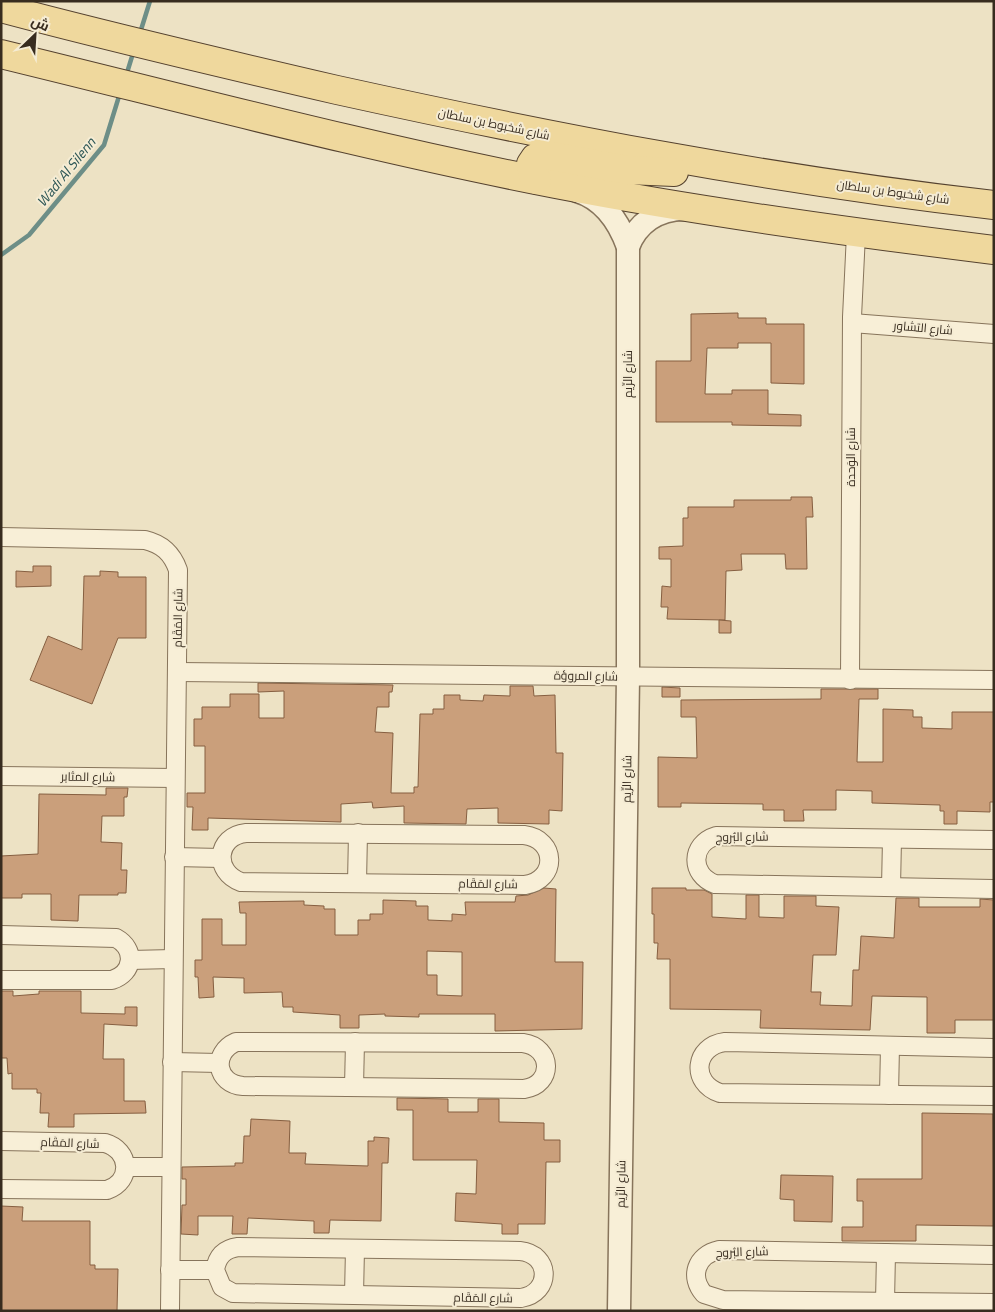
<svg xmlns="http://www.w3.org/2000/svg" width="995" height="1312" font-family="Georgia,Cairo,serif">
  <style>
    .lines { fill: none; stroke-linecap: round; stroke-linejoin: round }
    .stream { stroke: #6d8e87; stroke-width: 4.5 }
    .building { fill: #ca9f7b; stroke: #865f41; fill-rule: evenodd }
    .minor-casing { stroke: #87745b; stroke-width: 20 }
    .tertiary-casing { stroke: #87745b; stroke-width: 25 }
    .primary-casing { stroke: #55422f; stroke-width: 30 }
    .minor { stroke: #f8efd7; stroke-width: 18 }
    .tertiary { stroke: #f8efd7; stroke-width: 22 }
    .primary { stroke: #efd89d; stroke-width: 28 }
    .labels { text-anchor: middle; stroke-width: 4; stroke-linejoin: round; paint-order: stroke }
    .street-label { font-size: 12px; fill: #382c1f; stroke: #f5ecd4 }
    .water-label { font-size: 14px; font-style: italic; fill: #2e5756; stroke: #f5ecd4 }
  </style>
  <rect width="100%" height="100%" fill="#ede2c4"/>
  <g class="lines">
    <g class="stream">
      <path d="M140 33 150 1"/>
      <path d="M126 76 134 50"/>
      <path d="M1 255 29 235 104 145 120 93"/>
    </g>
  </g>
  <g class="building">
    <path d="M738 313V318H766V324H804V384L771 383V343H738V348H707L705 394H732V390H768V414L801 415V426L732 425V422H656V361H691V314Z"/>
    <path d="M791 497H812L813 517H806L807 569H786L785 554H741L742 570 726 571 725 620 667 619 668 607H661L662 586 671 587V559H659V547L683 546V518H688V507H734V500H791Z"/>
    <path d="M33 566H51V586L16 587V571L33 572Z"/>
    <path d="M100 571 118 572V577H146V638H118L92 704 30 680 48 636 82 650 84 576H100Z"/>
    <path d="M719 620 731 621V633H719Z"/>
    <path d="M258 683 393 685 392 692H389V707H377L375 732 393 733 391 793H414V787H418L420 714H433V709H444V695H460V700L483 701 484 695 510 696V686H533L534 696 555 695 556 753H563L562 811 549 810V824L498 823V808L467 809 466 824 404 823V806L373 808 372 802 341 804V822L208 818V830H192L193 807H187V793H205V746H194V719H202V707H230V694H259V718H284V691L258 692Z"/>
    <path d="M662 687 680 688V697H662Z"/>
    <path d="M821 689H878V699H859L857 762H883V709L913 710V717H922V728L952 729V712H994V802H990V812L957 811V824H944V811H940V805L872 803V791L836 790V810H803L804 821H784V810H763V804L681 803V807H658V757L697 758 696 717H681V700L821 699Z"/>
    <path d="M106 788H128L127 797H124V816H102L101 842 122 843 121 870H127L126 893H118V895H79L78 921 51 920V894H22V898H1V856L38 854 39 794 106 795Z"/>
    <path d="M544 888 556 889 555 962H583L582 1029 495 1031V1014H419V1017L385 1016V1014L359 1015V1028H340V1015L293 1012V1007H283L282 992 244 993V978L213 977 214 997 199 998 198 977H195V960H202V919H222V945H246V913H240L239 902 304 901V905L324 906V909H335V935H358V920H370V914H383V900L416 901V906H428V920L452 921V914L466 915 465 902H515L516 896 528 895ZM427 951 462 952V996L437 995V975H427Z"/>
    <path d="M652 888H686V890H704L712 894V917L746 919V895H759V917L784 918V896H816V906L839 907 836 955H813L811 992H821L820 1005 852 1006 853 970H859L861 936 894 938 896 898H919V907H980V899L994 900V1020H955V1033H927V997L872 996 870 1030 760 1028 761 1010 670 1009V959H657L658 943H654V914H652Z"/>
    <path d="M1 991H13V996L39 994V991H81V1013L125 1014V1007H137V1026L104 1024 103 1059H124V1101H145L146 1113 74 1114V1127H48L49 1113H40L41 1093H37V1089H12V1073L8 1074 7 1058H1Z"/>
    <path d="M397 1098 448 1099V1112H478V1099H499V1122L544 1123V1140H560V1162H546L545 1224H518V1234H502V1224L455 1221 456 1193 476 1194 477 1160H413V1110H397Z"/>
    <path d="M922 1113 993 1114 994 1226 916 1225V1241H842V1227H863V1201H857V1179H922Z"/>
    <path d="M251 1119 290 1121 289 1153H306L305 1164 368 1166V1141H374V1137L389 1138 388 1163H382L381 1221 330 1220 329 1233H314V1221L248 1218 247 1234H232L233 1216H198V1235L181 1234 182 1205H186V1179H182V1167L235 1166V1163H243L244 1136H250Z"/>
    <path d="M781 1175 833 1176 832 1222 794 1221V1200L780 1199Z"/>
    <path d="M1 1206 23 1207 22 1221H90V1265H95V1269H118L117 1311H1Z"/>
  </g>
  <g class="lines">
    <defs>
      <g id="minor">
        <path d="M852 323 994 334"/>
        <path d="M1 537 145 540C162 544 172 553 178 570L170 1311"/>
        <path d="M177 672 994 680"/>
        <path d="M850 680 852 317 856 234"/>
        <path d="M1 776 175 778"/>
        <path d="M246 833 524 835C557 839 558 880 525 885L241 882C213 872 216 836 246 833Z"/>
        <path d="M994 840 716 836C690 844 690 875 715 884L994 889"/>
        <path d="M174 857 221 858"/>
        <path d="M357 883 358 833"/>
        <path d="M891 887 892 839"/>
        <path d="M1 935 116 938C136 949 134 973 112 980H1"/>
        <path d="M130 960 173 959"/>
        <path d="M236 1042 523 1043C553 1047 554 1085 524 1089L243 1086C216 1084 211 1053 236 1042Z"/>
        <path d="M994 1048 725 1042C694 1046 690 1083 720 1093L994 1096"/>
        <path d="M172 1062 219 1063"/>
        <path d="M354 1087 355 1042"/>
        <path d="M889 1095 890 1046"/>
        <path d="M1 1141 105 1143C130 1150 133 1181 107 1190L1 1189"/>
        <path d="M126 1167H171"/>
        <path d="M238 1247 520 1251C551 1254 552 1293 521 1298L233 1293 222 1287 215 1270C217 1257 224 1249 238 1247Z"/>
        <path d="M994 1255 719 1250C696 1255 689 1277 704 1294L723 1300 994 1303"/>
        <path d="M170 1270H215"/>
        <path d="M354 1295 355 1249"/>
        <path d="M885 1302 886 1253"/>
      </g>
      <g id="tertiary">
        <path d="M577 191C604 199 619 222 628 247"/>
        <path d="M619 1311 628 677V247C637 223 658 209 684 209"/>
      </g>
      <g id="primary">
        <path d="M1 8C113 38 225 64 337 90 555 138 773 180 994 205"/>
        <path d="M1 54C186 99 370 148 556 184 701 212 847 232 994 250"/>
        <path d="M537 180 533 176 531 164 535 158 546 155 627 170 674 172"/>
      </g>
    </defs>
    <use href="#minor" class="minor-casing"/>
    <use href="#tertiary" class="tertiary-casing"/>
    <use href="#primary" class="primary-casing"/>
    <use href="#minor" class="minor"/>
    <use href="#tertiary" class="tertiary"/>
    <use href="#primary" class="primary"/>
  </g>
  <g class="labels">
    <g class="street-label">
      <text transform="translate(494 124) rotate(12)" y="4">شارع شخبوط بن سلطان</text>
      <text transform="translate(893 192) rotate(8)" y="4">شارع شخبوط بن سلطان</text>
      <text transform="translate(923 328) rotate(5)" y="4">شارع التشاور</text>
      <text transform="translate(628 374) rotate(-90)" y="4">شارع الرِّيم</text>
      <text transform="translate(851 457) rotate(-90)" y="4">شارع الوَحدة</text>
      <text transform="translate(178 618) rotate(-89)" y="4">شارع المَقَام</text>
      <text transform="translate(586 676) rotate(1)" y="4">شارع المروؤة</text>
      <text transform="translate(88 777) rotate(1)" y="4">شارع المثابر</text>
      <text transform="translate(627 779) rotate(-89)" y="4">شارع الرِّيم</text>
      <text transform="translate(742 837) rotate(-1)" y="4">شارع البُروج</text>
      <text transform="translate(488 884) rotate(1)" y="4">شارع المَقَام</text>
      <text transform="translate(70 1143) rotate(2)" y="4">شارع المَقَام</text>
      <text transform="translate(621 1184) rotate(-89)" y="4">شارع الرِّيم</text>
      <text transform="translate(742 1252) rotate(-2)" y="4">شارع البُروج</text>
      <text transform="translate(483 1298) rotate(1)" y="4">شارع المَقَام</text>
    </g>
    <g class="water-label">
      <text transform="translate(66 172) rotate(-51)" y="5">Wadi Al Silenn</text>
    </g>
  </g>
  <rect width="995" height="1312" fill="none" stroke="#382c1f" stroke-width="5"/>
  <g transform="translate(35 35) rotate(25)" stroke="#f5ecd4" stroke-width="4" paint-order="stroke">
  <path d="M0-4L9 19L0 12L-9 19Z" fill="#382c1f"/>
  <text y="-8" font-size="14" font-weight="bold" text-anchor="middle" fill="#382c1f">ش</text>
  </g>
</svg>
